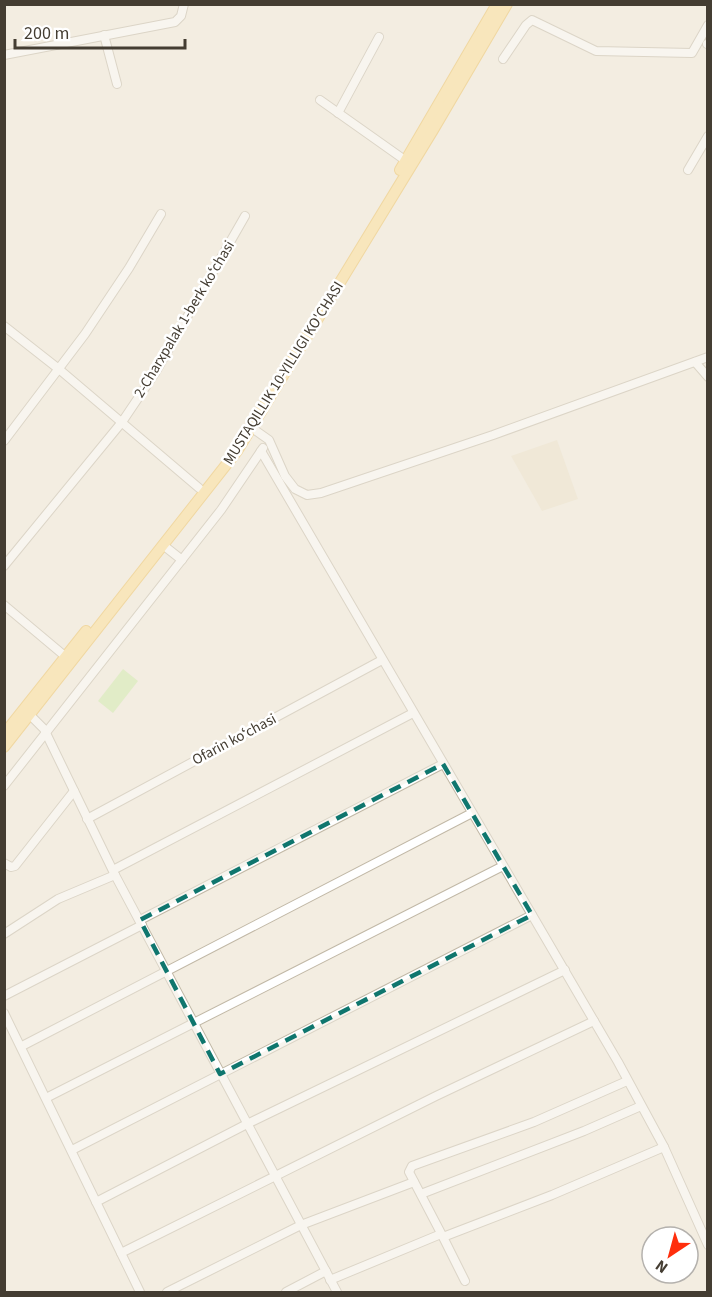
<svg xmlns="http://www.w3.org/2000/svg" width="712" height="1297" font-family="'Source Sans 3',sans-serif">
  <style>
    .education { fill: #ede3ca }
    .green { fill: #cdeca6 }
    .lines { fill: none; stroke-linecap: round; stroke-linejoin: round }
    .minor-casing { stroke: #c1b8a6; stroke-width: 10 }
    .major-casing { stroke: #eebe54; stroke-width: 12 }
    .minor { stroke: #fff; stroke-width: 8 }
    .major { stroke: #ffde8e; stroke-width: 10 }
    .marked { fill: none; stroke: #0f766e; stroke-width: 4.5; stroke-dasharray: 12 8; stroke-linejoin: round }
    .labels { text-anchor: middle; stroke-width: 5; stroke-linejoin: round; paint-order: stroke }
    .street-label { font-size: 15px; fill: #443d32; stroke: #fff }
  </style>
  <rect width="100%" height="100%" fill="#f3ede1"/>
  <path class="education" d="M557 440 578 499 542 511 511 456Z"/>
  <path class="green" d="M123 669 138 681 113 713 98 701Z"/>
  <g class="lines">
    <defs>
      <g id="minor">
        <path d="M104 35 117 84"/>
        <path d="M707 44H708"/>
        <path d="M4 55 175 22 181 16 184 4"/>
        <path d="M503 59 526 25 532 20 596 51 692 53 708 25"/>
        <path d="M320 100 409 163"/>
        <path d="M338 113 379 37"/>
        <path d="M688 170 708 136"/>
        <path d="M4 326 60 370 199 488"/>
        <path d="M695 362 708 377"/>
        <path d="M252 428 269 440 285 476 295 489 307 495 321 493 493 435 708 357"/>
        <path d="M4 441 85 334 129 268 161 214"/>
        <path d="M261 451 618 1062 664 1147 708 1245"/>
        <path d="M163 545 182 560"/>
        <path d="M4 566 122 422 155 373 245 216"/>
        <path d="M4 605 66 657"/>
        <path d="M30 715 44 729 115 875 337 1292"/>
        <path d="M4 786 221 510 263 448"/>
        <path d="M87 819 382 660"/>
        <path d="M4 863 11 867 15 866 74 791"/>
        <path d="M113 870 413 713"/>
        <path d="M140 920 443 764"/>
        <path d="M4 934 58 899 115 875"/>
        <path d="M4 996 142 925"/>
        <path d="M4 1013 140 1292"/>
        <path d="M22 1046 472 813"/>
        <path d="M627 1081 534 1122 412 1166 409 1172 443 1237 552 1195 664 1147"/>
        <path d="M46 1098 503 866"/>
        <path d="M72 1150 532 915"/>
        <path d="M421 1194 584 1131 641 1106"/>
        <path d="M96 1202 247 1124 565 970"/>
        <path d="M443 1237 465 1281"/>
        <path d="M121 1253 436 1096 594 1021"/>
        <path d="M330 1280 441 1234"/>
        <path d="M167 1292 301 1225 414 1182"/>
        <path d="M286 1292 326 1271"/>
      </g>
      <g id="major">
        <path d="M400 170 497 4"/>
        <path d="M4 734 86 631"/>
        <path d="M4 747 237 451 433 130 507 4"/>
      </g>
    </defs>
    <use href="#minor" class="minor-casing"/>
    <use href="#major" class="major-casing"/>
    <use href="#minor" class="minor"/>
    <use href="#major" class="major"/>
  </g>
  <path d="M0 0H712V1297H0ZM443 764 532 915 220 1074 140 920Z" fill="#f3ede1" fill-opacity=".55" fill-rule="evenodd"/>
  <path class="marked" d="M443 764 532 915 220 1074 140 920Z"/>
  <g class="labels">
    <g class="street-label">
      <text transform="translate(184 319) rotate(-59)" y="5">2-Charxpalak 1-berk koʻchasi</text>
      <text transform="translate(283 373) rotate(-58)" y="5">MUSTAQILLIK 10-YILLIGI KO'CHASI</text>
      <text transform="translate(234 739) rotate(-28)" y="5">Ofarin koʻchasi</text>
    </g>
  </g>
  <rect width="712" height="1297" fill="none" stroke="#443d32" stroke-width="12"/>
  <g transform="translate(670 1255) rotate(216)"><circle r="28" fill="#ffffff" stroke="#b4b1ad" stroke-width="1.5"/>
  <path d="M0-4.5L10 22L0 15L-10 22Z" fill="#ff2e0c"/>
  <text y="-9" font-size="16" font-weight="bold" text-anchor="middle" fill="#443d32">N</text>
  </g>
  <path d="M15 39v9h170v-9" fill="none" stroke="#443d32" stroke-width="3"/>
  <text x="24" y="39" font-size="18" fill="#443d32" stroke="#ffffff" stroke-width="4.5" paint-order="stroke">200 m</text>
</svg>
